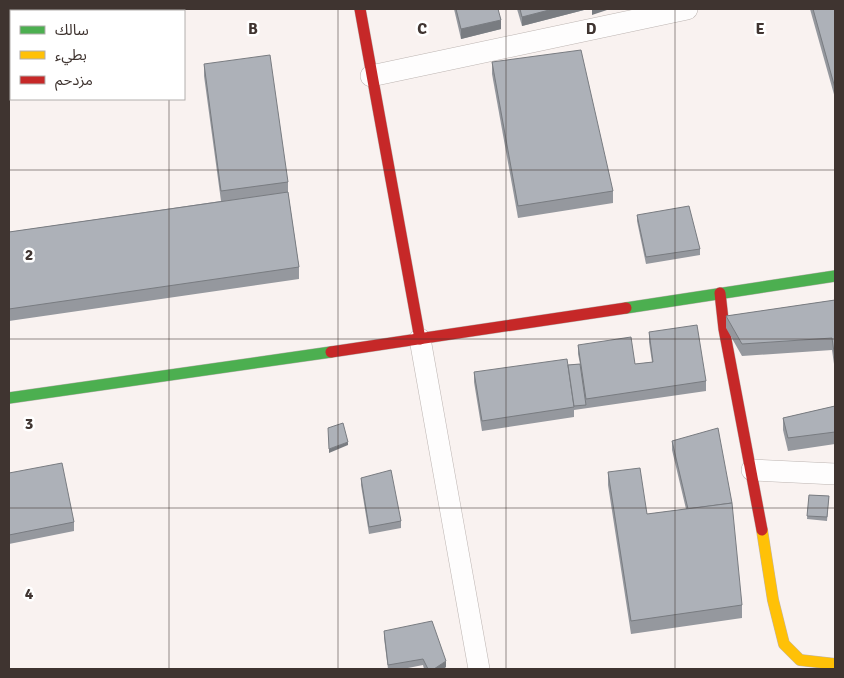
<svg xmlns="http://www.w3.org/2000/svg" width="844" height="678" font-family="Signika,'Noto Sans Arabic',sans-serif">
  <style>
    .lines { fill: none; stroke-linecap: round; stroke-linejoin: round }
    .street-casing { stroke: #bdb5b2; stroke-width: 22 }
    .fast-casing { stroke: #bdb5b2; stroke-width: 12 }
    .slow-casing { stroke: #bdb5b2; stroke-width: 12 }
    .jam-casing { stroke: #bdb5b2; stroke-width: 12 }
    .street { stroke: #fefdfd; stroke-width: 21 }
    .fast { stroke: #4caf50; stroke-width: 11 }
    .slow { stroke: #ffc107; stroke-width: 11 }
    .jam { stroke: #c62828; stroke-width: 11 }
    .wall { fill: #95989e }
    .shaded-wall { fill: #797c81 }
    .building { fill: #adb1b8; stroke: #797c81 }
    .grid { fill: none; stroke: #3f3430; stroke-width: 1; stroke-opacity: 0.55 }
    .grid-label { font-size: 16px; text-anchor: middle; font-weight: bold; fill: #3f3430; stroke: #fff; stroke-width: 5; stroke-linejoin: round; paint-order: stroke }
  </style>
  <rect width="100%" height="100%" fill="#f9f2f0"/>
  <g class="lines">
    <defs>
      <g id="street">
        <path d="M371 76 687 9"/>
        <path d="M420 339 479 669"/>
        <path d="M752 470 835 474"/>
      </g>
      <g id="fast">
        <path d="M626 308 835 276"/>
        <path d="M9 398 331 352"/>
      </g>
      <path id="slow" d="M762 530 773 600 784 644 800 660 835 664"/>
      <g id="jam">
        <path d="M360 9 420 339"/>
        <path d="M720 293 724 329 762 530"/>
        <path d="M331 352 626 308"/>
      </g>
    </defs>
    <use href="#street" class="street-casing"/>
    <use href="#fast" class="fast-casing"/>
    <use href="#slow" class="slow-casing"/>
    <use href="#jam" class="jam-casing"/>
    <use href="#street" class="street"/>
    <use href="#fast" class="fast"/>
    <use href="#slow" class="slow"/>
    <use href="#jam" class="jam"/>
  </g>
  <g class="wall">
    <path d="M454 9H498L501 29 461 39Z"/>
    <path d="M517 9H584V10L522 26Z"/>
    <path d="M810 9H835V98Z"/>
    <path d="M492 62 613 191V203L518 218 492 74Z"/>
    <path d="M204 64 288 182V192L299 267V279L9 321V232L221 201 204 76Z"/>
    <path d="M637 215 700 249V255L646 264 637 221Z"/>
    <path d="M835 300V371L832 350 742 356 726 328V316Z"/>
    <path d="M649 332 706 381V391L574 410V417L482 431 474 382V372L580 364 578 354V345L635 364 652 362 649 342Z"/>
    <path d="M835 406V444L788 451 783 430V418Z"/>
    <path d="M672 441 742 605V618L631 634 608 485V472L647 514 686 509 672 450Z"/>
    <path d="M9 473 74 522V531L9 544Z"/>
    <path d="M361 478 401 521V528L369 534 361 485Z"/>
    <path d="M809 495 829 496 827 521 807 519Z"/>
    <path d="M384 631 446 667 443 669H424L423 665 403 669H388L384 638Z"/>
  </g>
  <g class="shaded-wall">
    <path d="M553 9H584V10L522 26V17Z"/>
    <path d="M592 9H610L592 15Z"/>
    <path d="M501 20V29L461 39V29Z"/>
    <path d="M348 442V445L329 453V449Z"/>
    <path d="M446 661V667L443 669H434Z"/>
  </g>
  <g class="building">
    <path d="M456 9H498L501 20 461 29Z"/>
    <path d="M520 9H553L522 17Z"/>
    <path d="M813 9H835V88Z"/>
    <path d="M581 50 613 191 518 206 492 62Z"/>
    <path d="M270 55 288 182 221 191 204 64Z"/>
    <path d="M288 192 299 267 9 309V232Z"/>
    <path d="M689 206 700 249 646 257 637 215Z"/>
    <path d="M835 300V359L832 338 742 344 726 316Z"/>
    <path d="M697 325 706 381 586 399 578 345 631 337 635 364 653 362 649 332Z"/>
    <path d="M567 359 574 407 482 421 474 372Z"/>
    <path d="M580 364 586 405 574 406 568 365Z"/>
    <path d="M835 406V432L788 438 783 418Z"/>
    <path d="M343 423 348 442 329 449 328 428Z"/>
    <path d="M718 428 732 503 688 509 672 441Z"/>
    <path d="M62 463 74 522 9 535V473Z"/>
    <path d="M640 468 647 514 732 503 742 605 631 621 608 472Z"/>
    <path d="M391 470 401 521 369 527 361 478Z"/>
    <path d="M809 495 829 496 827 517 807 516Z"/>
    <path d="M432 621 446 661 434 669H428L423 659 388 665 384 631Z"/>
  </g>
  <path class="grid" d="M169 9V11M338 9V669M506 9V669M675 9V669M169 99V669M9 170H835M9 339H835M9 508H835"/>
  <g class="grid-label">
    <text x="253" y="34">B</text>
    <text x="422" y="34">C</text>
    <text x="591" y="34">D</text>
    <text x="760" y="34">E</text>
    <text x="29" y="260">2</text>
    <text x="29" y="429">3</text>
    <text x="29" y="599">4</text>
  </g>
  <rect width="844" height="678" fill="none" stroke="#3f3430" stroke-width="20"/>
  <rect x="10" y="10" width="175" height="90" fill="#ffffff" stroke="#b2aeac"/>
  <rect x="20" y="26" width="25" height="8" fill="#4caf50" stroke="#b2aeac"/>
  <text x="55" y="35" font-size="15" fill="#3f3430">سالك</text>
  <rect x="20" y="51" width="25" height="8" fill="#ffc107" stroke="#b2aeac"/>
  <text x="55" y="60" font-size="15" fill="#3f3430">بطيء</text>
  <rect x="20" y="76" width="25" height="8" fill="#c62828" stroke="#b2aeac"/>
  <text x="55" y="85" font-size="15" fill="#3f3430">مزدحم</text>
</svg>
